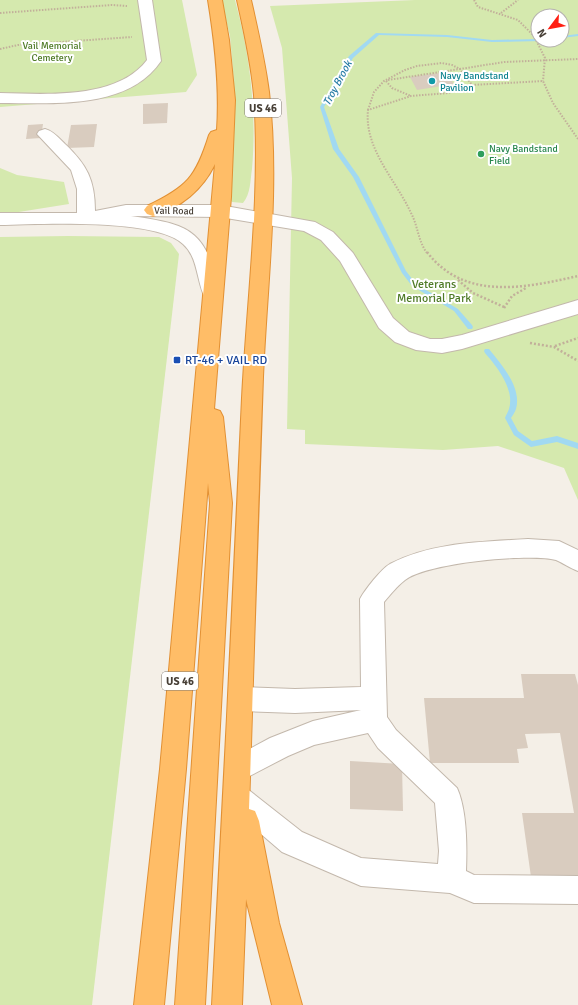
<svg xmlns="http://www.w3.org/2000/svg" width="578" height="1005" font-family="Signika,sans-serif">
  <style>
    .green { fill: #d5e9ae; fill-rule: evenodd }
    .lines { fill: none; stroke-linecap: round; stroke-linejoin: round }
    .stream { fill: #a1d9f2; fill-rule: evenodd }
    .building { fill: #d9ccbf }
    .minor-casing { stroke: #c3b8ac; stroke-width: 2 }
    .highway-casing { stroke: #e29033; stroke-width: 2 }
    .path-far1 { stroke: #c2b09a; stroke-width: 2; stroke-dasharray: 1.5 1.5; stroke-linecap: butt }
    .path { stroke: #c2b09a; stroke-width: 2.5; stroke-dasharray: 2 2; stroke-linecap: butt }
    .minor { fill: #fff; fill-rule: evenodd }
    .highway { fill: #ffbd67; fill-rule: evenodd }
    .culture-dot { fill: #0f9aa8; stroke: #fff; stroke-width: 1.5 }
    .leisure-dot { fill: #2e9e5b; stroke: #fff; stroke-width: 1.5 }
    .transit-dot { fill: #1a4fb4; stroke: #fff; stroke-width: 1.5 }
    .labels { text-anchor: middle; stroke-width: 4; stroke-linejoin: round; paint-order: stroke }
    .far-park-label { font-size: 10px; fill: #4f7b27; stroke: #fff }
    .far-culture-label { font-size: 10px; fill: #0d838f; stroke: #fff; text-anchor: start }
    .far-leisure-label { font-size: 10px; fill: #27864d; stroke: #fff; text-anchor: start }
    .far-street-label { font-size: 10px; fill: #473f36; stroke: #fff }
    .far-water-label { font-size: 11px; font-style: italic; fill: #287da6; stroke: #fff }
    .shield { fill: #fff; stroke: #7e7972; stroke-width: 1 }
    .shield-label { font-size: 11px; font-weight: bold; fill: #473f36 }
    .park-label { font-size: 12px; fill: #4f7b27; stroke: #fff }
    .transit-label { font-size: 12px; fill: #164399; stroke: #fff; text-anchor: start }
  </style>
  <rect width="100%" height="100%" fill="#f4efe7"/>
  <g class="green">
    <path d="M0 0H182L197 75 186 92 0 107Z"/>
    <path d="M221 0H235C250 55 257 112 252 169 250 181 251 193 243 203L232 202 230 199 234 83 230 36Z"/>
    <path d="M415 0H578V500L564 468 498 446 443 450 305 444V430L287 429 292 178 282 48 270 6ZM538 16H562V40H538Z"/>
    <path d="M0 168 17 175 64 182 69 204 0 215Z"/>
    <path d="M68 236 159 237 171 243 179 254 92 1005H0V237Z"/>
  </g>
  <g class="lines">
    <g class="stream">
      <path d="M376 33 447 35 492 40 538 39V40H543L541 41 492 42 447 37 379 35 353 58 324 107 339 149 359 177 406 271 416 284 458 309 472 325 473 327 472 329H468L454 311 412 286 402 273 353 177 333 149 320 107 349 56Z"/>
      <path d="M578 34V36L562 38V36Z"/>
      <path d="M485 349H489C502 365 522 388 516 409 515 412 513 415 511 418L518 431 532 441 557 436 578 443V449L557 442 531 447 514 435 505 418C506 415 508 412 509 409 515 389 497 367 485 353L484 351Z"/>
    </g>
  </g>
  <g class="building">
    <path d="M446 72 454 84 417 90 410 77Z"/>
    <path d="M168 103 167 123 143 124V104Z"/>
    <path d="M43 124 41 138 26 139 28 125Z"/>
    <path d="M97 124 94 147 67 148 71 125Z"/>
    <path d="M521 674H575L578 685V876L531 877 522 813H574L560 733 525 734 528 748 517 749 519 763H430L424 698H524Z"/>
    <path d="M350 761 402 764 403 811 350 809Z"/>
  </g>
  <g class="lines">
    <defs>
      <g id="minor">
        <path d="M138 0H152L161 61C128 110 53 103 0 103V93C44 94 117 100 147 60Z"/>
        <path d="M45 129C53 131 59 138 65 144 87 165 95 180 95 211L126 205H220L315 222 333 232 353 253 393 318 409 332 430 339H442L462 335 578 300V314L462 349 442 353 416 350 395 342 379 328 340 261 321 240 304 231 220 217 131 216C196 225 204 232 222 295L220 300 213 301 206 300C196 282 199 258 183 244 156 218 39 224 0 225V213H77V189L71 170 37 134 39 131Z"/>
        <path d="M528 539 559 541 578 550V571C570 568 563 563 556 560 529 553 426 563 405 580 397 586 390 595 384 602L387 717 396 730 457 788C467 810 467 846 466 871L474 875 578 876V904L474 903 450 893 361 886 282 852 232 809 228 800 232 791 241 787 250 791 302 832 361 858 438 864 439 851 435 803 378 748 368 733 314 745 288 756 238 782 229 778 225 769 229 760 270 738 313 721 361 710 295 713 241 711 232 707 228 699 232 691 241 687 295 689 361 687 360 599C365 590 381 569 390 564 432 542 482 542 528 539Z"/>
      </g>
      <g id="highway">
        <path d="M208 0H222L229 40 235 100 231 197 214 409 220 411 223 417 232 503 205 1005H175L210 503 208 483 186 769 164 1005H134L160 769 215 164C203 189 181 208 153 216L147 214 144 210 147 206C187 187 196 177 209 135L211 132 217 130C220 86 215 43 208 0Z"/>
        <path d="M237 0H251C258 31 265 61 269 92 280 186 267 283 263 377 257 521 254 665 249 809L255 811 259 821 279 923 302 1005H272L246 899 242 1005H212C223 803 233 600 242 398 247 297 261 196 254 95 251 63 244 31 237 0Z"/>
      </g>
    </defs>
    <use href="#minor" class="minor-casing"/>
    <use href="#highway" class="highway-casing"/>
    <g class="path-far1">
      <path d="M474 0 478 7 518 20 534 36 545 58 543 81"/>
      <path d="M0 13 112 5 127 6"/>
      <path d="M501 13 518 0"/>
      <path d="M0 49 18 45 132 37"/>
      <path d="M388 80 460 69 472 85"/>
      <path d="M386 81 392 88 411 96"/>
      <path d="M368 110 374 92 384 81 405 70 417 66 442 63 452 65 460 69 504 62 578 59"/>
      <path d="M427 253C418 241 418 226 411 213 396 180 364 149 368 110L411 96 448 93 472 85 543 81 553 103 578 139"/>
    </g>
    <g class="path">
      <path d="M427 252C464 301 525 288 578 276"/>
      <path d="M458 280 473 293 504 307"/>
      <path d="M504 308 512 296 526 288"/>
      <path d="M530 343 554 347 578 361"/>
      <path d="M555 346 578 338"/>
    </g>
    <use href="#minor" class="minor"/>
    <use href="#highway" class="highway"/>
  </g>
  <circle class="culture-dot" cx="432" cy="81" r="4"/>
  <circle class="leisure-dot" cx="481" cy="154" r="4"/>
  <rect class="transit-dot" x="173" y="356" width="8" height="8" rx="2"/>
  <g class="labels">
    <g class="far-park-label">
      <text x="52" y="49">Vail Memorial<tspan x="52" dy="12">Cemetery</tspan></text>
    </g>
    <g class="far-culture-label">
      <text x="440" y="79">Navy Bandstand<tspan x="440" dy="12">Pavilion</tspan></text>
    </g>
    <g class="far-leisure-label">
      <text x="489" y="152">Navy Bandstand<tspan x="489" dy="12">Field</tspan></text>
    </g>
    <g class="far-street-label">
      <text transform="translate(174 210) rotate(1)" y="4">Vail Road</text>
    </g>
    <g class="far-water-label">
      <text transform="translate(337 83) rotate(-62)" y="4">Troy Brook</text>
    </g>
    <g class="shield">
      <rect x="245" y="99" width="36" height="18" rx="3"/>
      <rect x="162" y="672" width="36" height="18" rx="3"/>
    </g>
    <g class="shield-label">
      <text x="263" y="112">US 46</text>
      <text x="180" y="685">US 46</text>
    </g>
    <g class="park-label">
      <text x="434" y="288">Veterans<tspan x="434" dy="14">Memorial Park</tspan></text>
    </g>
    <g class="transit-label">
      <text x="185" y="364">RT-46 + VAIL RD</text>
    </g>
  </g>
  <g transform="translate(550 28) rotate(238)"><circle r="19" fill="#ffffff" stroke="#b5b2af"/>
  <path d="M0-3L7 15L0 10L-7 15Z" fill="#ff1f13"/>
  <text y="-6" font-size="11" font-weight="bold" text-anchor="middle" fill="#473f36">N</text>
  </g>
</svg>
